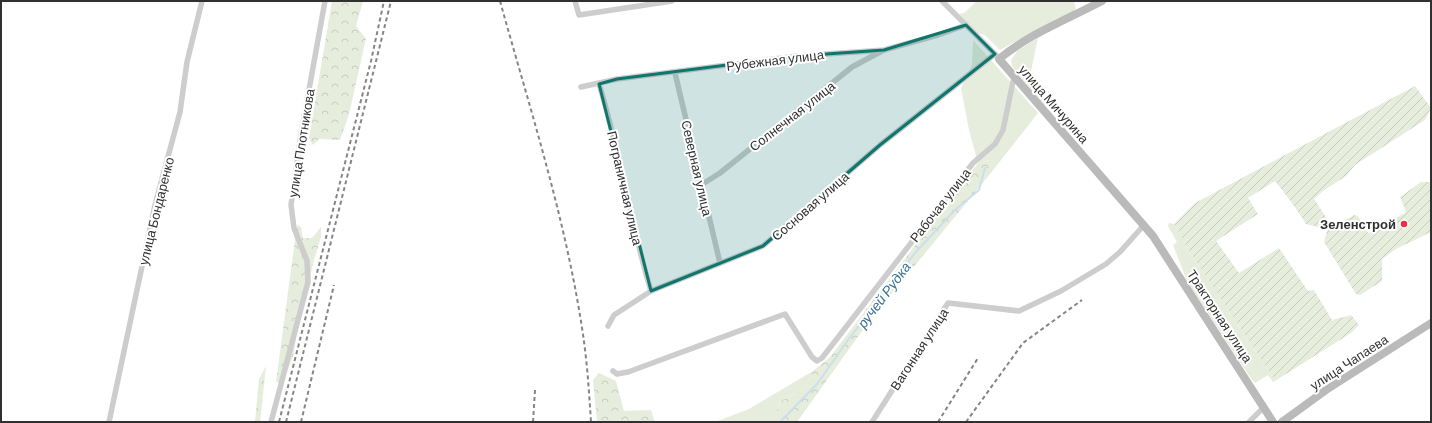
<svg xmlns="http://www.w3.org/2000/svg" width="1432" height="423" font-family="Barlow,sans-serif">
  <style>
    .grass { fill: #e6eddd }
    .forest { fill: url(#forest-crowns) }
    .garden { fill: url(#garden-furrows) }
    .lines { fill: none; stroke-linecap: round; stroke-linejoin: round }
    .stream { stroke: #c9e0ed; stroke-width: 2 }
    .street { stroke: #cdcdcd; stroke-width: 5.5 }
    .secondary { stroke: #bababa; stroke-width: 8 }
    .rail { stroke: #858585; stroke-width: 2; stroke-dasharray: 4 3; stroke-linecap: butt }
    .marked { fill: #0f766e; fill-opacity: 0.2; stroke: #0f766e; stroke-width: 3; stroke-linejoin: round }
    .poi-dot { fill: #e83040; stroke: #fff; stroke-width: 1.5 }
    .labels { text-anchor: middle; stroke-width: 4; stroke-linejoin: round; paint-order: stroke }
    .street-label { font-size: 13px; fill: #303030; stroke: #fff }
    .poi-label { font-size: 13px; font-weight: bold; fill: #303030; stroke: #fff; text-anchor: end }
    .water-label { font-size: 14px; font-style: italic; fill: #3c7394; stroke: #fff }
  </style>
  <defs>
    <pattern id="forest-crowns" width="20" height="18" patternUnits="userSpaceOnUse"><rect width="20" height="18" fill="#e6eddd"/><path d="M2 6a3 3 0 1 1 6 0M12 15a3 3 0 1 1 6 0" fill="none" stroke="#c6ccbe"/></pattern>
    <pattern id="garden-furrows" width="10" height="10" patternUnits="userSpaceOnUse"><rect width="10" height="10" fill="#e6eddd"/><path d="M-1 1l2-2M0 10L10 0M9 11l2-2" fill="none" stroke="#c6ccbe"/></pattern>
  </defs>
  <rect width="100%" height="100%" fill="#fff"/>
  <g class="grass">
    <path d="M977 1H1074L1076 9 1074 12 1056 19 1000 50 985 35 977 33 959 14 964 13Z"/>
    <path d="M1038 38 1031 71 1048 100 1044 106 1012 66 1011 60 1018 50Z"/>
    <path d="M973 40 1038 113 990 174V160L978 163 969 130 961 88 972 65Z"/>
    <path d="M1169 223 1174 224 1183 239 1185 245 1275 381 1273 382 1268 375 1255 383 1250 377 1187 281 1173 245 1177 242 1168 226Z"/>
    <path d="M813 371 806 388 781 401 778 409 767 422H715L749 409Z"/>
  </g>
  <g class="forest">
    <path d="M332 1H363L356 26 366 39 349 114 340 140 319 139 313 145 309 138Z"/>
    <path d="M990 160V174L867 324 797 422H767L778 409 781 401 806 388 813 371 830 357 978 163Z"/>
    <path d="M297 225 301 227 303 238H312L321 227V237L312 267 308 291 298 320 294 353 283 383 276 382Z"/>
    <path d="M266 366 260 422H255L259 379Z"/>
    <path d="M599 373 616 381 624 411 651 410 655 422H597L593 380Z"/>
  </g>
  <g class="garden">
    <path d="M1415 86 1431 108 1425 120 1355 165 1346 176 1323 191 1314 199 1329 222 1322 228 1306 224C1297 209 1286 195 1275 181L1248 198 1258 214 1216 241 1239 273 1279 248 1308 291 1314 290 1332 320 1351 315 1359 325 1351 333 1275 381 1185 245 1183 239 1174 224 1195 203Z"/>
    <path d="M1421 182H1431V232L1396 249 1382 259V281L1360 295 1356 294 1324 242 1327 231 1354 215 1358 216 1368 233 1376 230 1406 212 1400 197Z"/>
  </g>
  <g class="lines">
    <path class="stream" d="M780 422 817 384 848 340 915 253 955 210 979 190 985 168"/>
    <g class="street">
      <path d="M575 1 579 15 672 1"/>
      <path d="M942 1 997 56"/>
      <path d="M675 73 720 263"/>
      <path d="M599 84C620 152 630 223 651 291"/>
      <path d="M581 87 617 79 797 56 884 50 938 35 966 25"/>
      <path d="M701 185 720 173 852 67 882 51"/>
      <path d="M608 326 614 315 651 291 763 246 880 145 995 54"/>
      <path d="M613 371 617 374 628 372 785 314 812 357 817 361 822 358 973 163 995 144 1003 130 1014 77"/>
      <path d="M109 422 155 205 180 112 187 62 202 1"/>
      <path d="M271 422 308 282 307 261 294 228 291 205 301 134 325 1"/>
      <path d="M872 422 948 303 1019 311 1061 291 1106 264 1120 252 1144 225"/>
      <path d="M1249 422 1264 407"/>
    </g>
    <g class="secondary">
      <path d="M1102 1C1068 19 1029 34 999 59L1153 236 1273 422"/>
      <path d="M1282 422 1326 390 1431 323"/>
    </g>
    <g class="rail">
      <path d="M500 1C530 109 565 217 582 328 587 359 589 391 591 422"/>
      <path d="M279 422 371 61 384 1"/>
      <path d="M286 422 391 1"/>
      <path d="M301 422 334 285"/>
      <path d="M533 422 535 390"/>
      <path d="M938 422 978 358"/>
      <path d="M966 422 1023 343 1082 300"/>
    </g>
  </g>
  <path class="marked" d="M966 25 995 54 880 145 763 246 651 291 599 84 617 79 797 56 884 50Z"/>
  <circle class="poi-dot" cx="1404" cy="224" r="4"/>
  <g class="labels">
    <g class="street-label">
      <text transform="translate(775 60) rotate(-7)" y="5">Рубежная улица</text>
      <text transform="translate(1054 104) rotate(49)" y="5">улица Мичурина</text>
      <text transform="translate(792 116) rotate(-38)" y="5">Солнечная улица</text>
      <text transform="translate(301 143) rotate(-81)" y="5">улица Плотникова</text>
      <text transform="translate(697 168) rotate(77)" y="5">Северная улица</text>
      <text transform="translate(625 188) rotate(77)" y="5">Пограничная улица</text>
      <text transform="translate(940 205) rotate(-52)" y="5">Рабочая улица</text>
      <text transform="translate(810 206) rotate(-41)" y="5">Сосновая улица</text>
      <text transform="translate(156 211) rotate(-76)" y="5">улица Бондаренко</text>
      <text transform="translate(1220 316) rotate(57)" y="5">Тракторная улица</text>
      <text transform="translate(919 349) rotate(-57)" y="5">Вагонная улица</text>
      <text transform="translate(1349 362) rotate(-33)" y="5">улица Чапаева</text>
    </g>
    <g class="poi-label">
      <text x="1396" y="229">Зеленстрой</text>
    </g>
    <g class="water-label">
      <text transform="translate(884 295) rotate(-53)" y="5">ручей Рудка</text>
    </g>
  </g>
  <rect width="1432" height="423" fill="none" stroke="#303030" stroke-width="4"/>
</svg>
